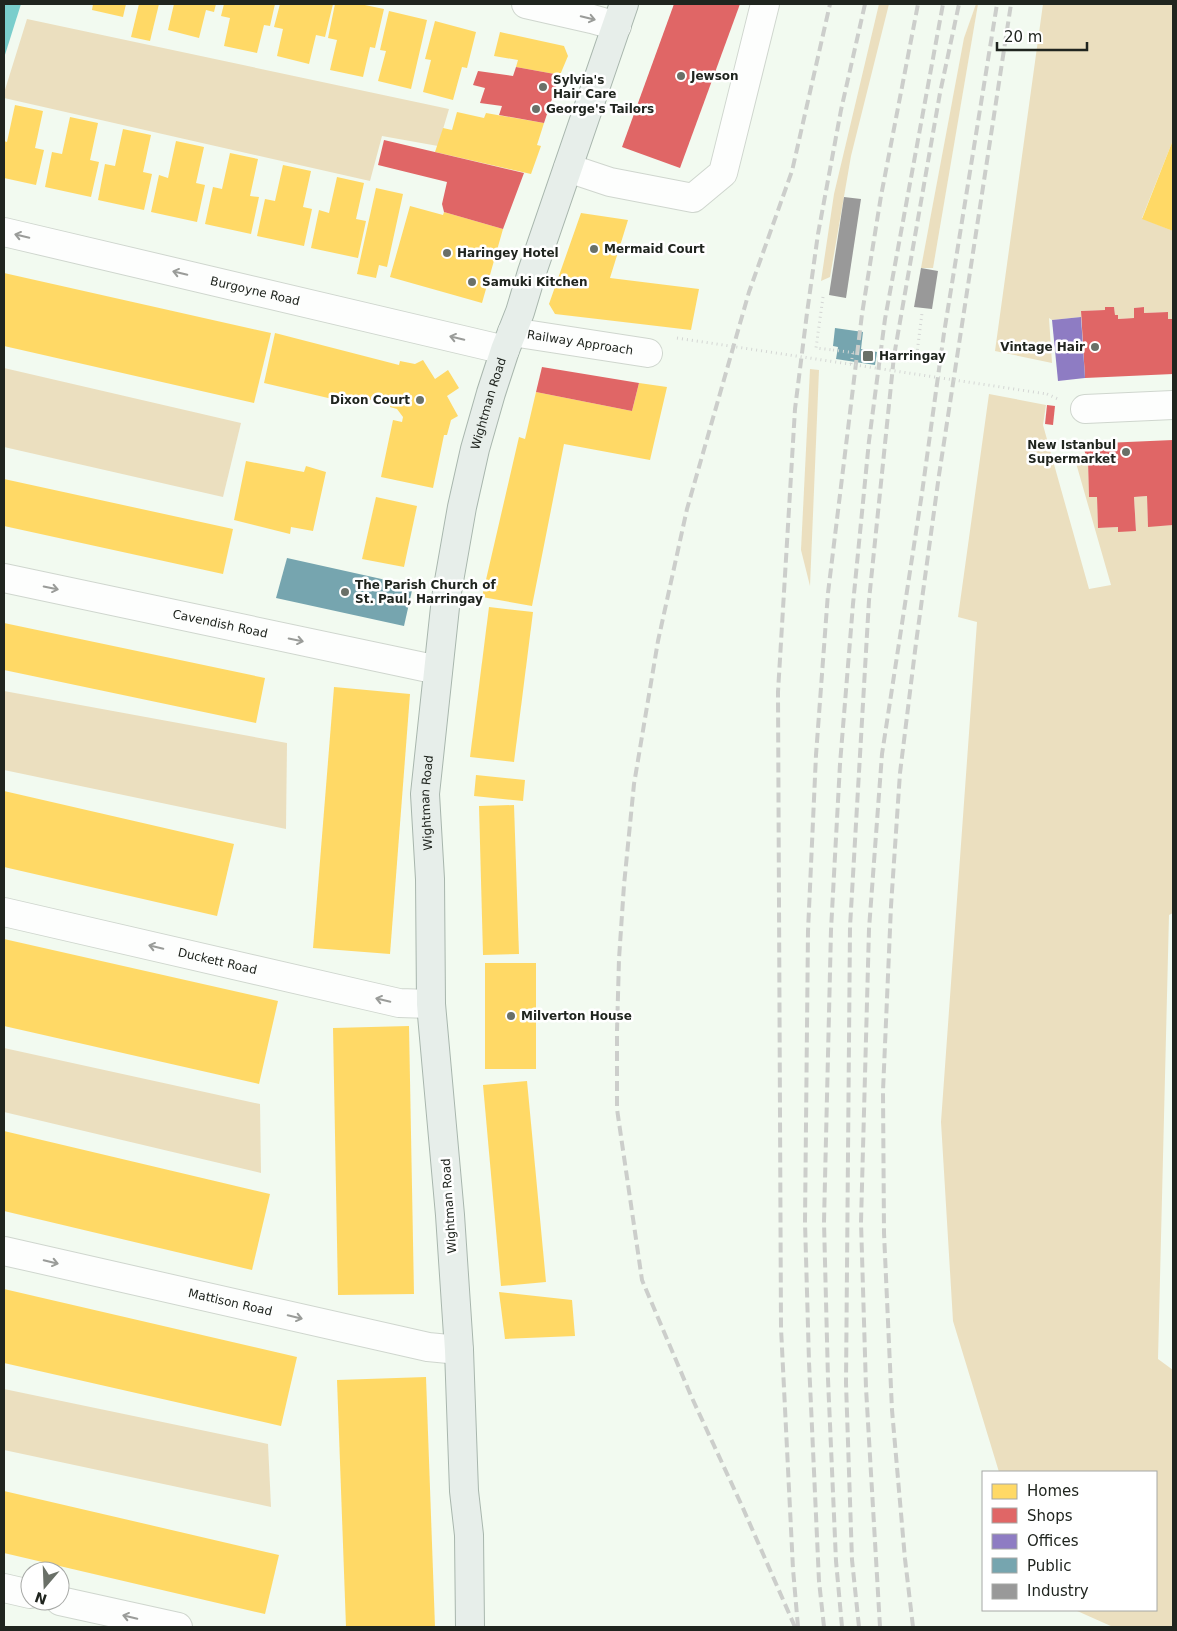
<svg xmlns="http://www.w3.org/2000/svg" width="1177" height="1631" font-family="'DejaVu Sans',sans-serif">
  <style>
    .green { fill: #ebdfbf }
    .water { fill: #7acecc }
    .homes { fill: #ffd966 }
    .shops { fill: #e06666 }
    .offices { fill: #8e7cc3 }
    .public { fill: #76a5af }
    .industry { fill: #999 }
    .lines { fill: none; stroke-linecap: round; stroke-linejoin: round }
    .minor-casing { stroke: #cfd6ce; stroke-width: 30 }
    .major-casing { stroke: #a8b6ad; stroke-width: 30 }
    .path { stroke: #d4d6d4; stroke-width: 3; stroke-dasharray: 1 4; stroke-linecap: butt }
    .minor { stroke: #fdfefd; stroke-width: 28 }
    .major { stroke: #e7eeea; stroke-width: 28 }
    .rail { stroke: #cccecb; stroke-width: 4; stroke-dasharray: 10 5; stroke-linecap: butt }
    .path-bridge { stroke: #d4d6d4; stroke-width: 3; stroke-dasharray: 1 4; stroke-linecap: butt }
    .oneway { stroke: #9a9c99 }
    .poi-dot { fill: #6a7068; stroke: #fff; stroke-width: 2 }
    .labels { text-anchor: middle; stroke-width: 5; stroke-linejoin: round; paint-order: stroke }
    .poi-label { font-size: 12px; font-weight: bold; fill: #20251f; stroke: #fff; text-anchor: start }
    .street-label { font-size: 12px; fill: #20251f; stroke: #fff }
  </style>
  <rect width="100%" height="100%" fill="#f2faf0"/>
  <g class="green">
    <path d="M879 4H889L851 156 830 277 821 281 834 194Z"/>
    <path d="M976 4H978L933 268H921L964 38Z"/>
    <path d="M1043 4H1173V140L1142 218 1173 231V319H1168V312L1144 313V307L1134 308V318L1118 319V315H1115L1114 307H1105V310L1081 311V317L1052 320 1049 318 1052 363 995 351Z"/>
    <path d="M27 19 449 109 438 146 382 136 370 181 4 98V93Z"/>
    <path d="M4 368 241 423 223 497 4 447Z"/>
    <path d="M810 369 819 370 810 586 801 550Z"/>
    <path d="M989 394 1046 405 1043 425 1089 589 1111 585 1076 463 1088 461 1089 497H1097L1098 528 1118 527V531H1136L1134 497 1147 496 1148 526 1173 525V913L1169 915 1158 1359 1173 1370V1627H1113L1075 1610H1156V1472H999L953 1321 941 1122 977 622 958 617Z"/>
    <path d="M4 691 287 743 286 829 4 770Z"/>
    <path d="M4 1048 260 1104 261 1173 4 1112Z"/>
    <path d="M4 1389 268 1444 271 1507 4 1450Z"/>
  </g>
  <path class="water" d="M4 4H21L4 58Z"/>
  <g class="homes">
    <path d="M93 4H126L123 17 92 10Z"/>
    <path d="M139 4H159L150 41 131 37Z"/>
    <path d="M174 4H216L214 12 206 10 199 38 168 30Z"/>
    <path d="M224 4H275L270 26 264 25 257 53 224 46 230 18 221 16Z"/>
    <path d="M280 4H333L325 37 316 35 309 64 277 56 283 29 274 27Z"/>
    <path d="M335 4H360L384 9 375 48 370 47 363 77 330 70 337 40 328 38Z"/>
    <path d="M389 11 427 20 411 89 378 81 386 51 380 50Z"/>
    <path d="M435 21 476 32 467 68 462 67 453 100 423 92 431 60 425 59Z"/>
    <path d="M500 32 564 46 568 56 560 75 516 67 518 60 494 56Z"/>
    <path d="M15 105 43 111 35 148 44 150 36 185 4 178V141L7 142Z"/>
    <path d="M457 112 484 118 486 113 544 123 537 145 541 146 531 174 435 152 443 128 452 130Z"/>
    <path d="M70 117 98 123 90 160 99 162 91 197 45 187 52 152 62 154Z"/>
    <path d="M123 129 151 135 143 172 152 174 144 210 98 200 105 164 115 166Z"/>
    <path d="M1173 140V231L1142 219Z"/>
    <path d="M176 141 204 147 196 183 205 185 197 222 151 212 159 175 168 178Z"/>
    <path d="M230 153 258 159 250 196 259 197 251 234 205 224 213 187 222 189Z"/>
    <path d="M283 165 311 171 303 207 312 209 304 246 257 236 265 199 275 201Z"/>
    <path d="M337 177 364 183 356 219 366 221 358 258 311 248 319 210 329 213Z"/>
    <path d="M376 188 403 194 387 267 379 265 376 278 357 274Z"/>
    <path d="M410 206 443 215 444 212 503 229 482 303 390 277Z"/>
    <path d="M581 213 628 220 610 278 699 289 691 330 555 314 549 304Z"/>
    <path d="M4 273 271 333 254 403 4 346Z"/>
    <path d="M275 333 399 365 400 361 415 364 423 360 435 379 448 370 459 388 447 396 458 416 451 420 447 435H444L433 488 381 477 393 420 402 422 403 417 397 409 390 407 391 404 342 394 341 401 264 383Z"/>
    <path d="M639 383 667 387 650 460 564 444 532 606 482 597 519 437 525 439 536 392 632 411Z"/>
    <path d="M246 461 304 472 306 466 326 472 313 531 291 527 290 534 234 520Z"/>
    <path d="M4 479 233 529 223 574 4 526Z"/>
    <path d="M376 497 417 506 404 567 362 559Z"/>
    <path d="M489 607 533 612 514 762 470 757Z"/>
    <path d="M4 623 265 678 256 723 4 670Z"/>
    <path d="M334 687 410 694 390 954 313 948Z"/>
    <path d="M476 775 525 780 523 801 474 796Z"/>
    <path d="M4 791 234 844 217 916 4 867Z"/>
    <path d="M514 805 519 954 483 955 479 806Z"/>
    <path d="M4 939 278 1001 259 1084 4 1026Z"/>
    <rect x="485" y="963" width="51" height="106"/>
    <path d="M409 1026 414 1294 338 1295 333 1028Z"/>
    <path d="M527 1081 546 1282 501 1286 483 1085Z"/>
    <path d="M4 1131 270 1194 252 1270 4 1211Z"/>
    <path d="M4 1289 297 1357 281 1426 4 1363Z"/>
    <path d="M499 1292 572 1300 575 1336 505 1339Z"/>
    <path d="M426 1377 435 1627H346L337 1380Z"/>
    <path d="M4 1491 279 1555 265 1614 4 1553Z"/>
  </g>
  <g class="shops">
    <path d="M674 4H740L680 168 622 147Z"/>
    <path d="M516 67 560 75 544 123 499 115 502 106 480 103 485 88 473 85 478 71 513 76Z"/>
    <path d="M384 140 524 173 503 229 444 212 442 204 447 182 378 165Z"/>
    <path d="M1105 307H1114L1115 315H1118V319L1134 318V308L1144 307V313L1168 312V319H1173V374L1085 378 1081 311 1105 310Z"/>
    <path d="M542 367 639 383 632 411 536 392Z"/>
    <path d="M1047 405 1055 406 1053 425 1045 424Z"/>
    <path d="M1173 440V525L1148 527 1147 496 1134 497 1136 531 1118 532V527L1098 528 1097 497H1089L1088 461 1082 444Z"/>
  </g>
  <path class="offices" d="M1081 317 1085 378 1058 381 1052 320Z"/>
  <g class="public">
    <path d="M835 328 863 332 861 349 877 352 875 365 836 359 838 347 833 346Z"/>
    <path d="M287 558 413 586 404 626 276 598Z"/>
  </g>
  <g class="industry">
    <path d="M844 197 861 199 846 298 829 295Z"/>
    <path d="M921 268 938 271 932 309 914 307Z"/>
  </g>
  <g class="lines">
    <defs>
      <g id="minor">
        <path d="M526 4 592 19 617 26"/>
        <path d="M568 168 610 182 693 198 723 173 765 4"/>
        <path id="s1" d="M4 232 505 350"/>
        <path id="s2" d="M512 332 648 353"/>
        <path d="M1085 409 1173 405"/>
        <path id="s3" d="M4 578 438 670"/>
        <path id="s4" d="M4 912 399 1003 431 1004"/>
        <path id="s5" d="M4 1251 428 1347 459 1350"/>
        <path d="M4 1588 30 1594"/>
        <path d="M60 1601 178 1627"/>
      </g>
      <g id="major">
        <path id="s6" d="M470 1627 469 1535 464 1491 459 1350 450 1215 431 1004 430 879 425 794 446 598 462 507 475 449 491 393 505 350 520 312 532 272 624 4"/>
      </g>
    </defs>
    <use href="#minor" class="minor-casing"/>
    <use href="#major" class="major-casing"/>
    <g class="path">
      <path d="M823 297 816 348 833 350"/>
      <path d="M851 364 853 353"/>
      <path d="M1047 394 1058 399"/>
    </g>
    <use href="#minor" class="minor"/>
    <use href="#major" class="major"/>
    <g class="rail">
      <path d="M795 1627 742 1506 692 1398 642 1280 617 1109V1031L619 959 624 885 634 784 658 641 687 509 749 292 792 171 830 4"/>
      <path d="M798 1627 793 1569 781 1328 778 692 795 409 807 313 818 234 841 110 865 4"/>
      <path d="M824 1627 819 1581 809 1362 805 1222 808 931 816 755 828 593 862 314 881 196 918 4"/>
      <path d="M842 1627 836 1561 828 1379 824 1222 831 930 840 764 853 604 869 441 885 319 943 4"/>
      <path d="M859 1627 852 1560 846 1383 850 927 869 600 894 356 940 93 959 4"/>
      <path d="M880 1627 866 1388 861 1222 869 929 882 754 922 493 944 333 997 4"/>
      <path d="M913 1627 905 1559 892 1410 884 1233 883 1091 891 906 900 773 916 643 939 475 1011 4"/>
    </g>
    <g class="path-bridge">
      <path d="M677 338 1047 394"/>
      <path d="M833 350 916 361 922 313"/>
    </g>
  </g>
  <defs><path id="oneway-shaft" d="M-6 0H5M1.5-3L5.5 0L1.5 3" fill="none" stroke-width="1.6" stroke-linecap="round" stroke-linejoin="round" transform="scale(1.25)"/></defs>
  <g class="oneway">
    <use href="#oneway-shaft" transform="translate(588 18) rotate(14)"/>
    <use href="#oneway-shaft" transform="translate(22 236) rotate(-167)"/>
    <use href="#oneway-shaft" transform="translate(180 273) rotate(-167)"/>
    <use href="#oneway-shaft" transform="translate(457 338) rotate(-167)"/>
    <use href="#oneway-shaft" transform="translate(51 588) rotate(12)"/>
    <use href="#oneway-shaft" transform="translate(296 640) rotate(12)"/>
    <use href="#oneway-shaft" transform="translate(156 947) rotate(-167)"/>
    <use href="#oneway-shaft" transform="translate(383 1000) rotate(-167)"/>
    <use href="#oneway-shaft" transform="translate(51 1262) rotate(13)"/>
    <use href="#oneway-shaft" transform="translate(295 1317) rotate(13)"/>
    <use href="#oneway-shaft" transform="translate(130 1617) rotate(-167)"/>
  </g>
  <g class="poi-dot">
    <circle cx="681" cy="76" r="5"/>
    <circle cx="543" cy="87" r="5"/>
    <circle cx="536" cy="109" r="5"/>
    <circle cx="594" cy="249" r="5"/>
    <circle cx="447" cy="253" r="5"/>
    <circle cx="472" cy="282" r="5"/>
    <circle cx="1095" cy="347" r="5"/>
    <rect x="862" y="350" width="12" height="12" rx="2.5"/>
    <circle cx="420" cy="400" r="5"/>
    <circle cx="1126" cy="452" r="5"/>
    <circle cx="345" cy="592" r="5"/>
    <circle cx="511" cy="1016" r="5"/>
  </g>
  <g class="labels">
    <g class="poi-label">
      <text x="691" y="80">Jewson</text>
      <text x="553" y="84">Sylvia's<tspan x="553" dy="14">Hair Care</tspan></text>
      <text x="546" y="113">George's Tailors</text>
      <text x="604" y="253">Mermaid Court</text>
      <text x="457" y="257">Haringey Hotel</text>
      <text x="482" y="286">Samuki Kitchen</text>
      <text x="1085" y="351" text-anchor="end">Vintage Hair</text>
      <text x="879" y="360">Harringay</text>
      <text x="410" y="404" text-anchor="end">Dixon Court</text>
      <text x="1116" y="449" text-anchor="end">New Istanbul<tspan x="1116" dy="14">Supermarket</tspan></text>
      <text x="355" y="589">The Parish Church of<tspan x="355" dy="14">St. Paul, Harringay</tspan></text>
      <text x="521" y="1020">Milverton House</text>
    </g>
    <g class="street-label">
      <text dy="4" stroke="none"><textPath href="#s1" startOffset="258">Burgoyne Road</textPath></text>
      <text dy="4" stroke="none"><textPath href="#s2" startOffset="69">Railway Approach</textPath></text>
      <text dy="4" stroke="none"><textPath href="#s6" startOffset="1231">Wightman Road</textPath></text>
      <text dy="4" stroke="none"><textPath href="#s3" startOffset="221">Cavendish Road</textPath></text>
      <text dy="4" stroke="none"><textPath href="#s6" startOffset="826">Wightman Road</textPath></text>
      <text dy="4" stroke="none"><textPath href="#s4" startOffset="219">Duckett Road</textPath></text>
      <text transform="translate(449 1206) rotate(-94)" y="4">Wightman Road</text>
      <text dy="4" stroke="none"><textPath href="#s5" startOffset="232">Mattison Road</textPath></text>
    </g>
  </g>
  <rect width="1177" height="1631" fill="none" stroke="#20251f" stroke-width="10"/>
  <rect x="982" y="1471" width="175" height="140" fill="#ffffff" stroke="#a6a8a5"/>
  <rect x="992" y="1484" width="25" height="15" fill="#ffd966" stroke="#a6a8a5"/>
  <text x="1027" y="1496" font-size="15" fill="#20251f">Homes</text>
  <rect x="992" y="1508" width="25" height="15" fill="#e06666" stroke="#a6a8a5"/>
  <text x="1027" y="1521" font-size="15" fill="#20251f">Shops</text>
  <rect x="992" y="1534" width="25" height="15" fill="#8e7cc3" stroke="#a6a8a5"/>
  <text x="1027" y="1546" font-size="15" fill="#20251f">Offices</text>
  <rect x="992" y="1558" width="25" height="15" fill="#76a5af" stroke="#a6a8a5"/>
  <text x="1027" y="1571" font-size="15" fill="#20251f">Public</text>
  <rect x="992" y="1584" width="25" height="15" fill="#999999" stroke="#a6a8a5"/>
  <text x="1027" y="1596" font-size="15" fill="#20251f">Industry</text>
  <g transform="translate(45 1586) rotate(199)"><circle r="24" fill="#ffffff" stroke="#a6a8a5"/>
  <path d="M0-4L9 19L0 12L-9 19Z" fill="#6a7068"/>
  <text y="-8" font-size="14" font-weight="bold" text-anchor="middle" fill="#20251f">N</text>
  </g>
  <path d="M997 42v8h90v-8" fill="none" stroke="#20251f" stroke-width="2.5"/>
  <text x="1004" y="42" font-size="15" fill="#20251f" stroke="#ffffff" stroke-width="4" paint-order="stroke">20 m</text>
</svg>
